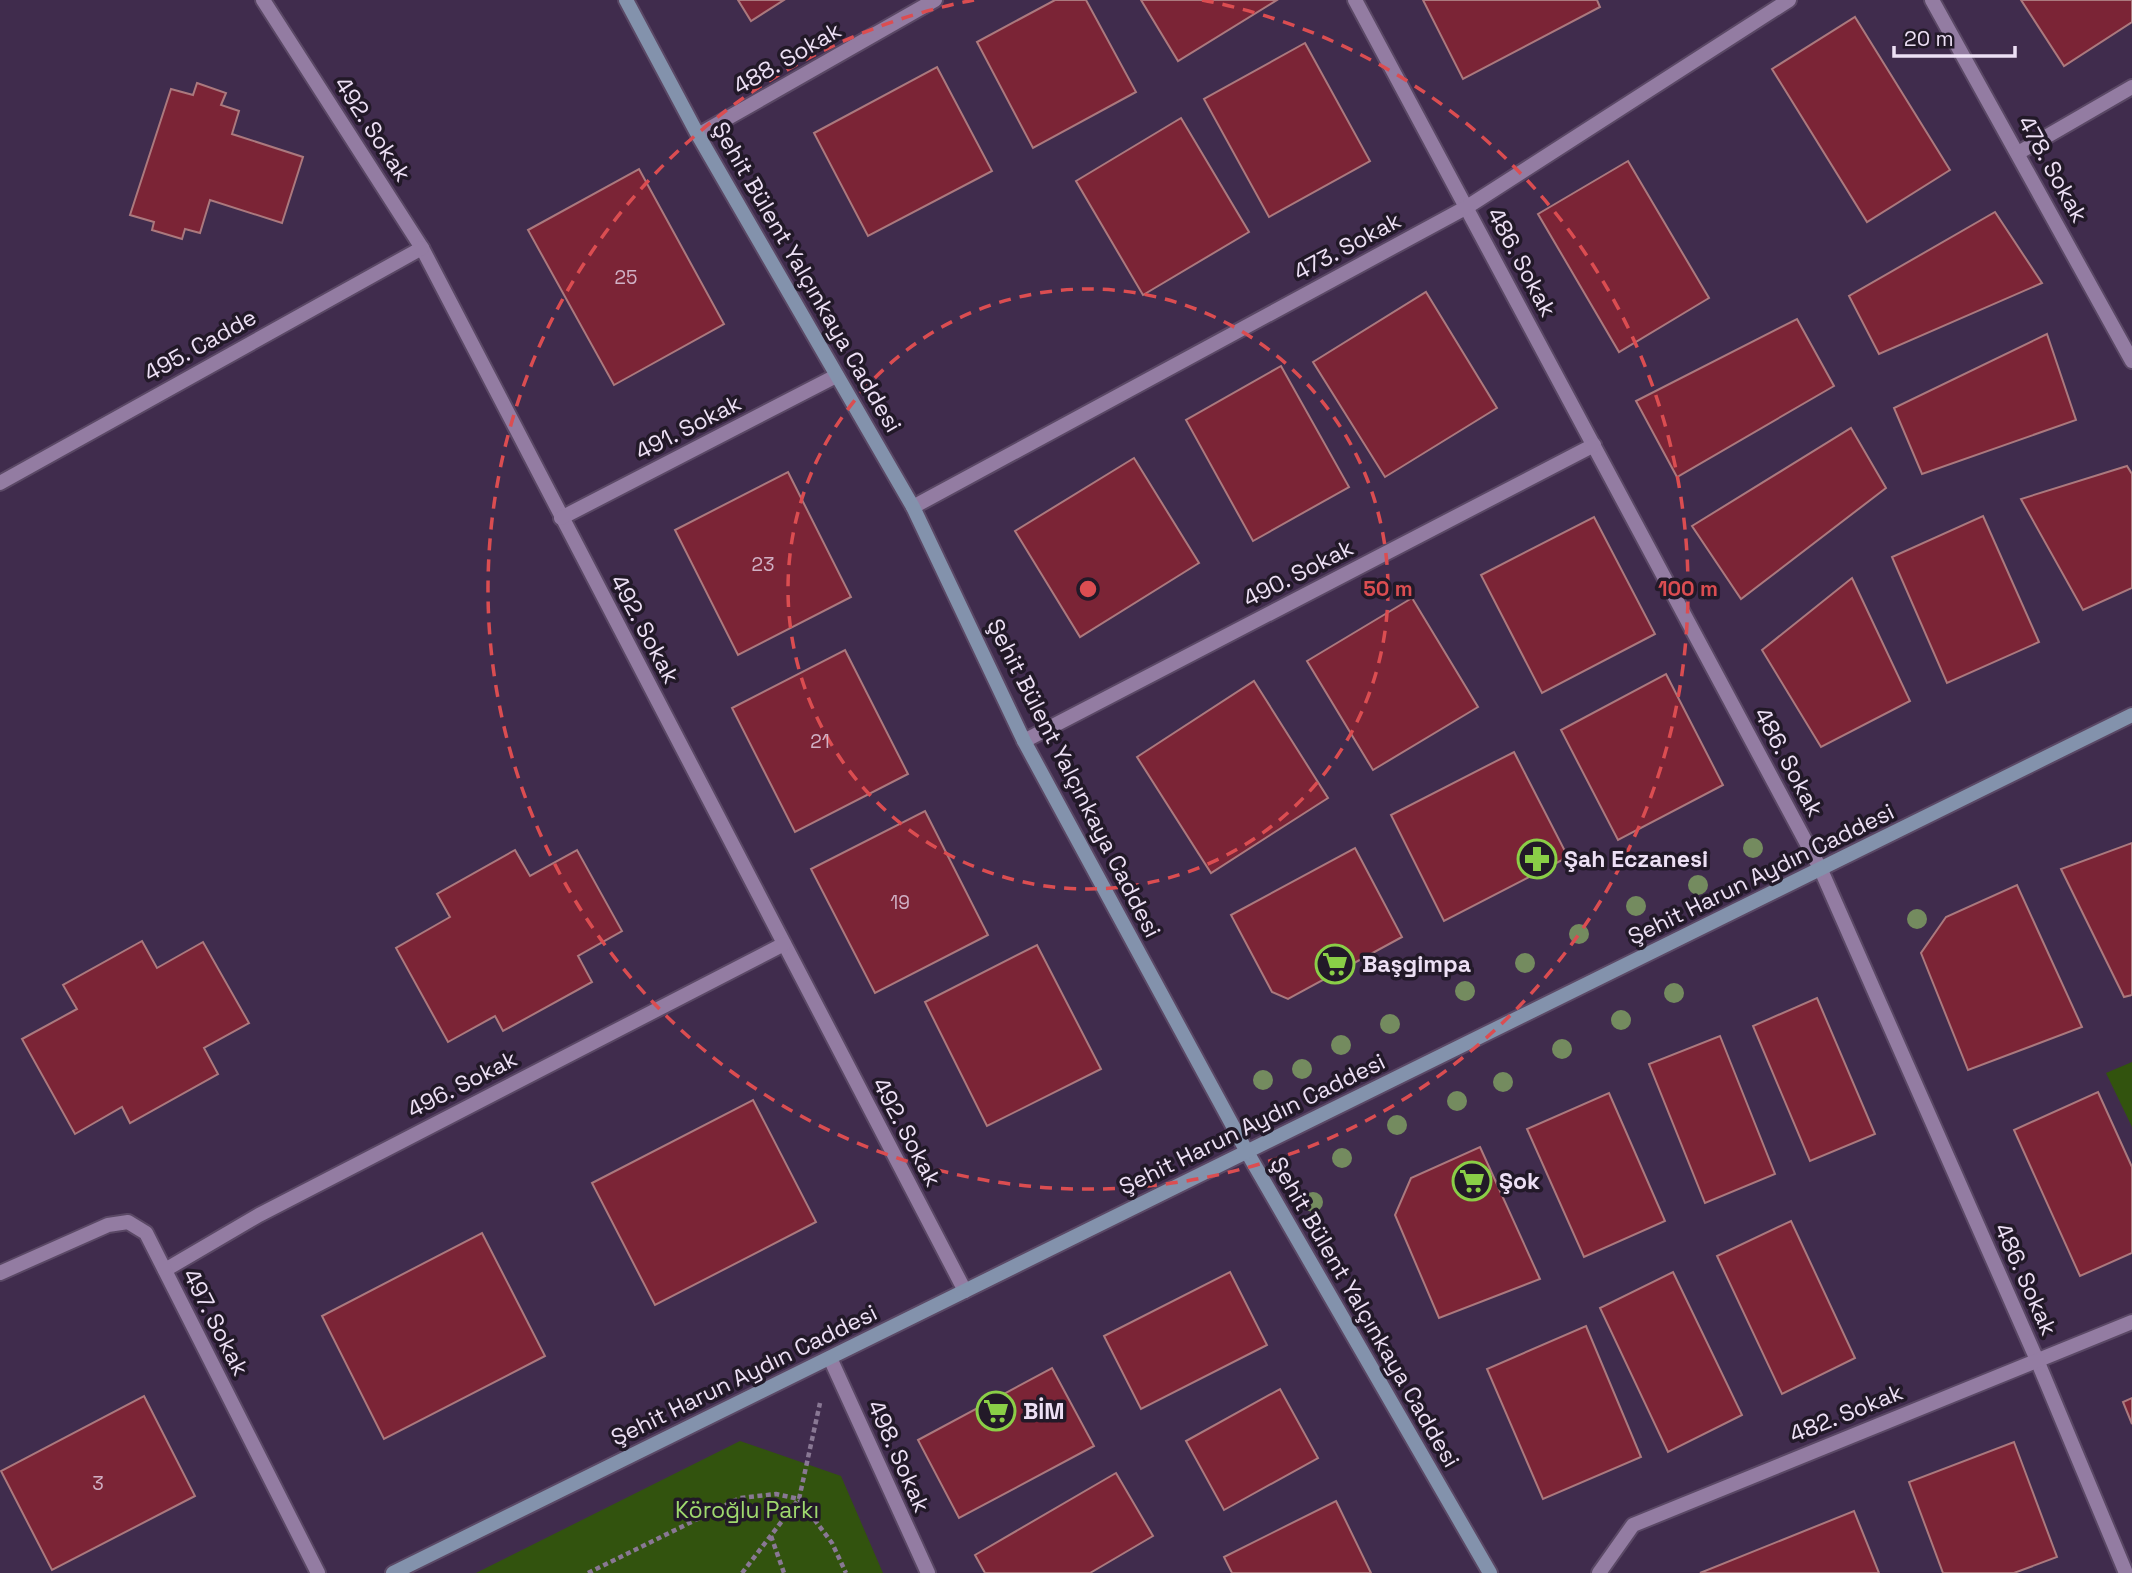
<svg xmlns="http://www.w3.org/2000/svg" width="2132" height="1573" font-family="'Space Grotesk',sans-serif">
  <style>
    .green { fill: #32530e }
    .building { fill: #7b2436; stroke: #ab797e; stroke-width: 2 }
    .lines { fill: none; stroke-linecap: round; stroke-linejoin: round }
    .street-casing { stroke: #5a4865; stroke-width: 18 }
    .secondary-casing { stroke: #5a4865; stroke-width: 18 }
    .path { stroke: #897894; stroke-width: 4.5; stroke-dasharray: 5 3.5; stroke-linecap: butt }
    .street { stroke: #937ca2; stroke-width: 14 }
    .secondary { stroke: #8392ac; stroke-width: 14 }
    .tree { fill: #748b5f }
    .ring { fill: none; stroke: #db4d51; stroke-width: 3.5; stroke-dasharray: 12 9 }
    .labels { text-anchor: middle; stroke-width: 7; stroke-linejoin: round; paint-order: stroke }
    .number-label { font-size: 19px; fill: #d0b1c5 }
    .street-label { font-size: 23px; fill: #ede0f5; stroke: #221928 }
    .poi-label { font-size: 23px; font-weight: bold; fill: #ede0f5; stroke: #221928; text-anchor: start }
    .park-label { font-size: 23px; fill: #9fd96e; stroke: #221928 }
    .centre { fill: #db4d51; stroke: #221928; stroke-width: 3.5 }
    .ring-label { font-size: 21px; text-anchor: middle; font-weight: bold; fill: #db4d51; stroke: #221928; stroke-width: 7; stroke-linejoin: round; paint-order: stroke }
  </style>
  <rect width="100%" height="100%" fill="#402c4d"/>
  <g class="green">
    <path d="M2132 1062V1127L2106 1073Z"/>
    <path d="M740 1441 841 1476 883 1573H476Z"/>
  </g>
  <g class="building">
    <path d="M738 0H784L751 21Z"/>
    <path d="M1055 0H1086L1136 92 1033 148 977 42Z"/>
    <path d="M1141 0H1277L1178 61Z"/>
    <path d="M1423 0H1597L1600 7 1463 79Z"/>
    <path d="M2021 0H2132V22L2064 66Z"/>
    <path d="M1855 17 1950 170 1867 222 1772 69Z"/>
    <path d="M1305 43 1370 161 1269 217 1204 99Z"/>
    <path d="M937 67 992 171 868 236 814 133Z"/>
    <path d="M197 83 226 93 221 105 239 111 232 134 303 157 282 223 210 200 200 233 185 229 182 239 152 230 154 222 130 215 171 89 193 95Z"/>
    <path d="M1181 118 1249 232 1143 295 1076 181Z"/>
    <path d="M1628 161 1709 298 1619 352 1538 214Z"/>
    <path d="M639 169 724 324 614 385 528 230Z"/>
    <path d="M1995 212 2042 283 1879 354 1849 296Z"/>
    <path d="M1426 292 1497 408 1385 477 1313 362Z"/>
    <path d="M1797 319 1834 386 1677 477 1636 401Z"/>
    <path d="M2047 334 2076 420 1922 474 1894 408Z"/>
    <path d="M1281 366 1349 487 1253 541 1186 420Z"/>
    <path d="M1851 428 1886 488 1741 599 1692 526Z"/>
    <path d="M1134 458 1199 563 1080 637 1015 531Z"/>
    <path d="M2127 466 2132 474V588L2083 610 2021 499Z"/>
    <path d="M788 472 851 597 738 655 675 530Z"/>
    <path d="M1983 516 2039 642 1947 683 1892 557Z"/>
    <path d="M1594 517 1655 634 1542 693 1481 575Z"/>
    <path d="M1852 578 1910 701 1821 747 1762 650Z"/>
    <path d="M1412 598 1478 707 1373 770 1307 661Z"/>
    <path d="M845 650 908 774 795 832 732 708Z"/>
    <path d="M1666 674 1723 785 1618 840 1561 730Z"/>
    <path d="M1254 681 1328 798 1211 873 1137 757Z"/>
    <path d="M1514 752 1568 857 1444 921 1391 815Z"/>
    <path d="M925 811 988 935 875 993 811 869Z"/>
    <path d="M2132 843V995L2124 997 2061 869Z"/>
    <path d="M1355 848 1402 937 1288 999 1272 992 1231 915Z"/>
    <path d="M515 850 530 876 577 850 622 931 578 956 592 982 503 1031 495 1016 448 1042 396 948 450 917 437 894Z"/>
    <path d="M2017 885 2082 1027 1968 1070 1921 953 1946 917Z"/>
    <path d="M142 941 157 968 203 942 249 1023 204 1048 218 1074 130 1123 122 1107 75 1134 22 1039 77 1009 63 985Z"/>
    <path d="M1037 945 1101 1069 987 1126 925 1002Z"/>
    <path d="M1817 998 1875 1134 1810 1161 1753 1026Z"/>
    <path d="M1720 1036 1775 1174 1705 1203 1649 1064Z"/>
    <path d="M2098 1092 2132 1167V1253L2080 1276 2014 1130Z"/>
    <path d="M1609 1093 1665 1221 1584 1257 1527 1129Z"/>
    <path d="M753 1100 816 1222 655 1305 592 1183Z"/>
    <path d="M1480 1147 1540 1279 1439 1318 1395 1215 1411 1178Z"/>
    <path d="M1791 1221 1855 1358 1782 1394 1717 1256Z"/>
    <path d="M482 1233 545 1356 384 1439 322 1316Z"/>
    <path d="M1230 1272 1267 1345 1141 1409 1104 1336Z"/>
    <path d="M1673 1272 1742 1415 1668 1452 1600 1308Z"/>
    <path d="M1586 1326 1641 1457 1543 1499 1487 1369Z"/>
    <path d="M1052 1368 1094 1446 959 1518 918 1440Z"/>
    <path d="M1280 1389 1318 1458 1224 1510 1186 1441Z"/>
    <path d="M144 1396 195 1496 52 1570 1 1471Z"/>
    <path d="M2132 1398V1424L2123 1402Z"/>
    <path d="M2014 1442 2057 1557 2014 1573H1943L1909 1482Z"/>
    <path d="M1116 1473 1153 1536 1090 1573H985L975 1555Z"/>
    <path d="M1336 1501 1371 1573H1232L1224 1557Z"/>
    <path d="M1854 1511 1879 1573H1700Z"/>
  </g>
  <g class="lines">
    <defs>
      <g id="street">
        <path d="M263 0 422 248 965 1291"/>
        <path d="M1355 0 1821 870 2037 1360 2126 1573"/>
        <path d="M1932 0 2132 361"/>
        <path d="M698 135 935 0"/>
        <path d="M2018 153 2132 87"/>
        <path d="M0 483 422 248"/>
        <path d="M913 507 1467 207 1789 0"/>
        <path d="M561 518 836 376"/>
        <path d="M1024 741 1594 445"/>
        <path d="M165 1270 259 1215 784 944"/>
        <path d="M0 1273 108 1225 128 1222 146 1233 318 1573"/>
        <path d="M830 1358 928 1573"/>
        <path d="M1599 1573 1633 1525 2132 1322"/>
      </g>
      <g id="secondary">
        <path d="M626 0 698 135 913 507 1024 741 1247 1152 1490 1573"/>
        <path d="M393 1573 2132 715"/>
      </g>
    </defs>
    <use href="#street" class="street-casing"/>
    <use href="#secondary" class="secondary-casing"/>
    <g class="path">
      <path d="M771 1536 784 1573"/>
      <path d="M588 1573 740 1498 776 1494 799 1499 832 1543 846 1573"/>
      <path d="M742 1573 799 1499 820 1403"/>
    </g>
    <use href="#street" class="street"/>
    <use href="#secondary" class="secondary"/>
  </g>
  <g class="tree">
    <circle cx="1753" cy="848" r="10"/>
    <circle cx="1698" cy="885" r="10"/>
    <circle cx="1636" cy="906" r="10"/>
    <circle cx="1917" cy="919" r="10"/>
    <circle cx="1579" cy="934" r="10"/>
    <circle cx="1525" cy="963" r="10"/>
    <circle cx="1465" cy="991" r="10"/>
    <circle cx="1674" cy="993" r="10"/>
    <circle cx="1621" cy="1020" r="10"/>
    <circle cx="1390" cy="1024" r="10"/>
    <circle cx="1341" cy="1045" r="10"/>
    <circle cx="1562" cy="1049" r="10"/>
    <circle cx="1302" cy="1069" r="10"/>
    <circle cx="1263" cy="1080" r="10"/>
    <circle cx="1503" cy="1082" r="10"/>
    <circle cx="1457" cy="1101" r="10"/>
    <circle cx="1397" cy="1125" r="10"/>
    <circle cx="1342" cy="1158" r="10"/>
    <circle cx="1313" cy="1202" r="10"/>
  </g>
  <g class="ring">
    <circle cx="1088" cy="589" r="300"/>
    <path d="M1202 0A600 600 0 1 1 974 0"/>
  </g>
  <defs>
    <symbol id="pharmacy-ring" viewBox="-11 -11 22 22"><circle r="9.5" fill="#221928" stroke="#8ace47" stroke-width="1.5"/><path d="M-2-6h4v4h4v4h-4v4h-4v-4h-4v-4h4Z" fill="#8ace47"/></symbol>
    <symbol id="supermarket-ring" viewBox="-11 -11 22 22"><circle r="9.5" fill="#221928" stroke="#8ace47" stroke-width="1.5"/><path d="M-6-5.5h2.5l.6 2H6L4.5 2H-2.5L-4.4-4H-6ZM-1.5 3.2a1.3 1.3 0 1 0 .1 0ZM3 3.2a1.3 1.3 0 1 0 .1 0Z" fill="#8ace47"/></symbol>
  </defs>
  <g fill-rule="evenodd">
    <use href="#pharmacy-ring" x="1515" y="837" width="44" height="44"/>
    <use href="#supermarket-ring" x="1313" y="942" width="44" height="44"/>
    <use href="#supermarket-ring" x="1450" y="1159" width="44" height="44"/>
    <use href="#supermarket-ring" x="974" y="1389" width="44" height="44"/>
  </g>
  <g class="labels">
    <g class="number-label">
      <text x="626" y="284">25</text>
      <text x="763" y="571">23</text>
      <text x="820" y="748">21</text>
      <text x="900" y="909">19</text>
      <text x="98" y="1490">3</text>
    </g>
    <g class="street-label">
      <text transform="translate(787 58) rotate(-30)" y="8">488. Sokak</text>
      <text transform="translate(373 129) rotate(57)" y="8">492. Sokak</text>
      <text transform="translate(2053 169) rotate(61)" y="8">478. Sokak</text>
      <text transform="translate(1347 246) rotate(-28)" y="8">473. Sokak</text>
      <text transform="translate(1522 262) rotate(62)" y="8">486. Sokak</text>
      <text transform="translate(807 277) rotate(60)" y="8">Şehit Bülent Yalçınkaya Caddesi</text>
      <text transform="translate(200 345) rotate(-29)" y="8">495. Cadde</text>
      <text transform="translate(688 427) rotate(-27)" y="8">491. Sokak</text>
      <text transform="translate(1298 573) rotate(-27)" y="8">490. Sokak</text>
      <text transform="translate(645 629) rotate(62)" y="8">492. Sokak</text>
      <text transform="translate(1789 762) rotate(62)" y="8">486. Sokak</text>
      <text transform="translate(1074 778) rotate(63)" y="8">Şehit Bülent Yalçınkaya Caddesi</text>
      <text transform="translate(1761 874) rotate(-26)" y="8">Şehit Harun Aydın Caddesi</text>
      <text transform="translate(462 1084) rotate(-27)" y="8">496. Sokak</text>
      <text transform="translate(1252 1124) rotate(-26)" y="8">Şehit Harun Aydın Caddesi</text>
      <text transform="translate(907 1132) rotate(62)" y="8">492. Sokak</text>
      <text transform="translate(2026 1279) rotate(66)" y="8">486. Sokak</text>
      <text transform="translate(1365 1312) rotate(60)" y="8">Şehit Bülent Yalçınkaya Caddesi</text>
      <text transform="translate(216 1322) rotate(63)" y="8">497. Sokak</text>
      <text transform="translate(744 1375) rotate(-26)" y="8">Şehit Harun Aydın Caddesi</text>
      <text transform="translate(1846 1413) rotate(-22)" y="8">482. Sokak</text>
      <text transform="translate(899 1456) rotate(66)" y="8">498. Sokak</text>
    </g>
    <g class="poi-label">
      <text x="1564" y="867">Şah Eczanesi</text>
      <text x="1362" y="972">Başgimpa</text>
      <text x="1499" y="1189">Şok</text>
      <text x="1023" y="1419">BİM</text>
    </g>
    <g class="park-label">
      <text x="747" y="1518">Köroğlu Parkı</text>
    </g>
  </g>
  <circle cx="1088" cy="589" r="10" class="centre"/>
  <g class="ring-label">
    <text x="1388" y="596">50 m</text>
    <text x="1688" y="596">100 m</text>
  </g>
  <path d="M1894 46v10h121v-10" fill="none" stroke="#ede0f5" stroke-width="3.5"/>
  <text x="1904" y="46" font-size="21" fill="#ede0f5" stroke="#221928" stroke-width="5" paint-order="stroke">20 m</text>
</svg>
